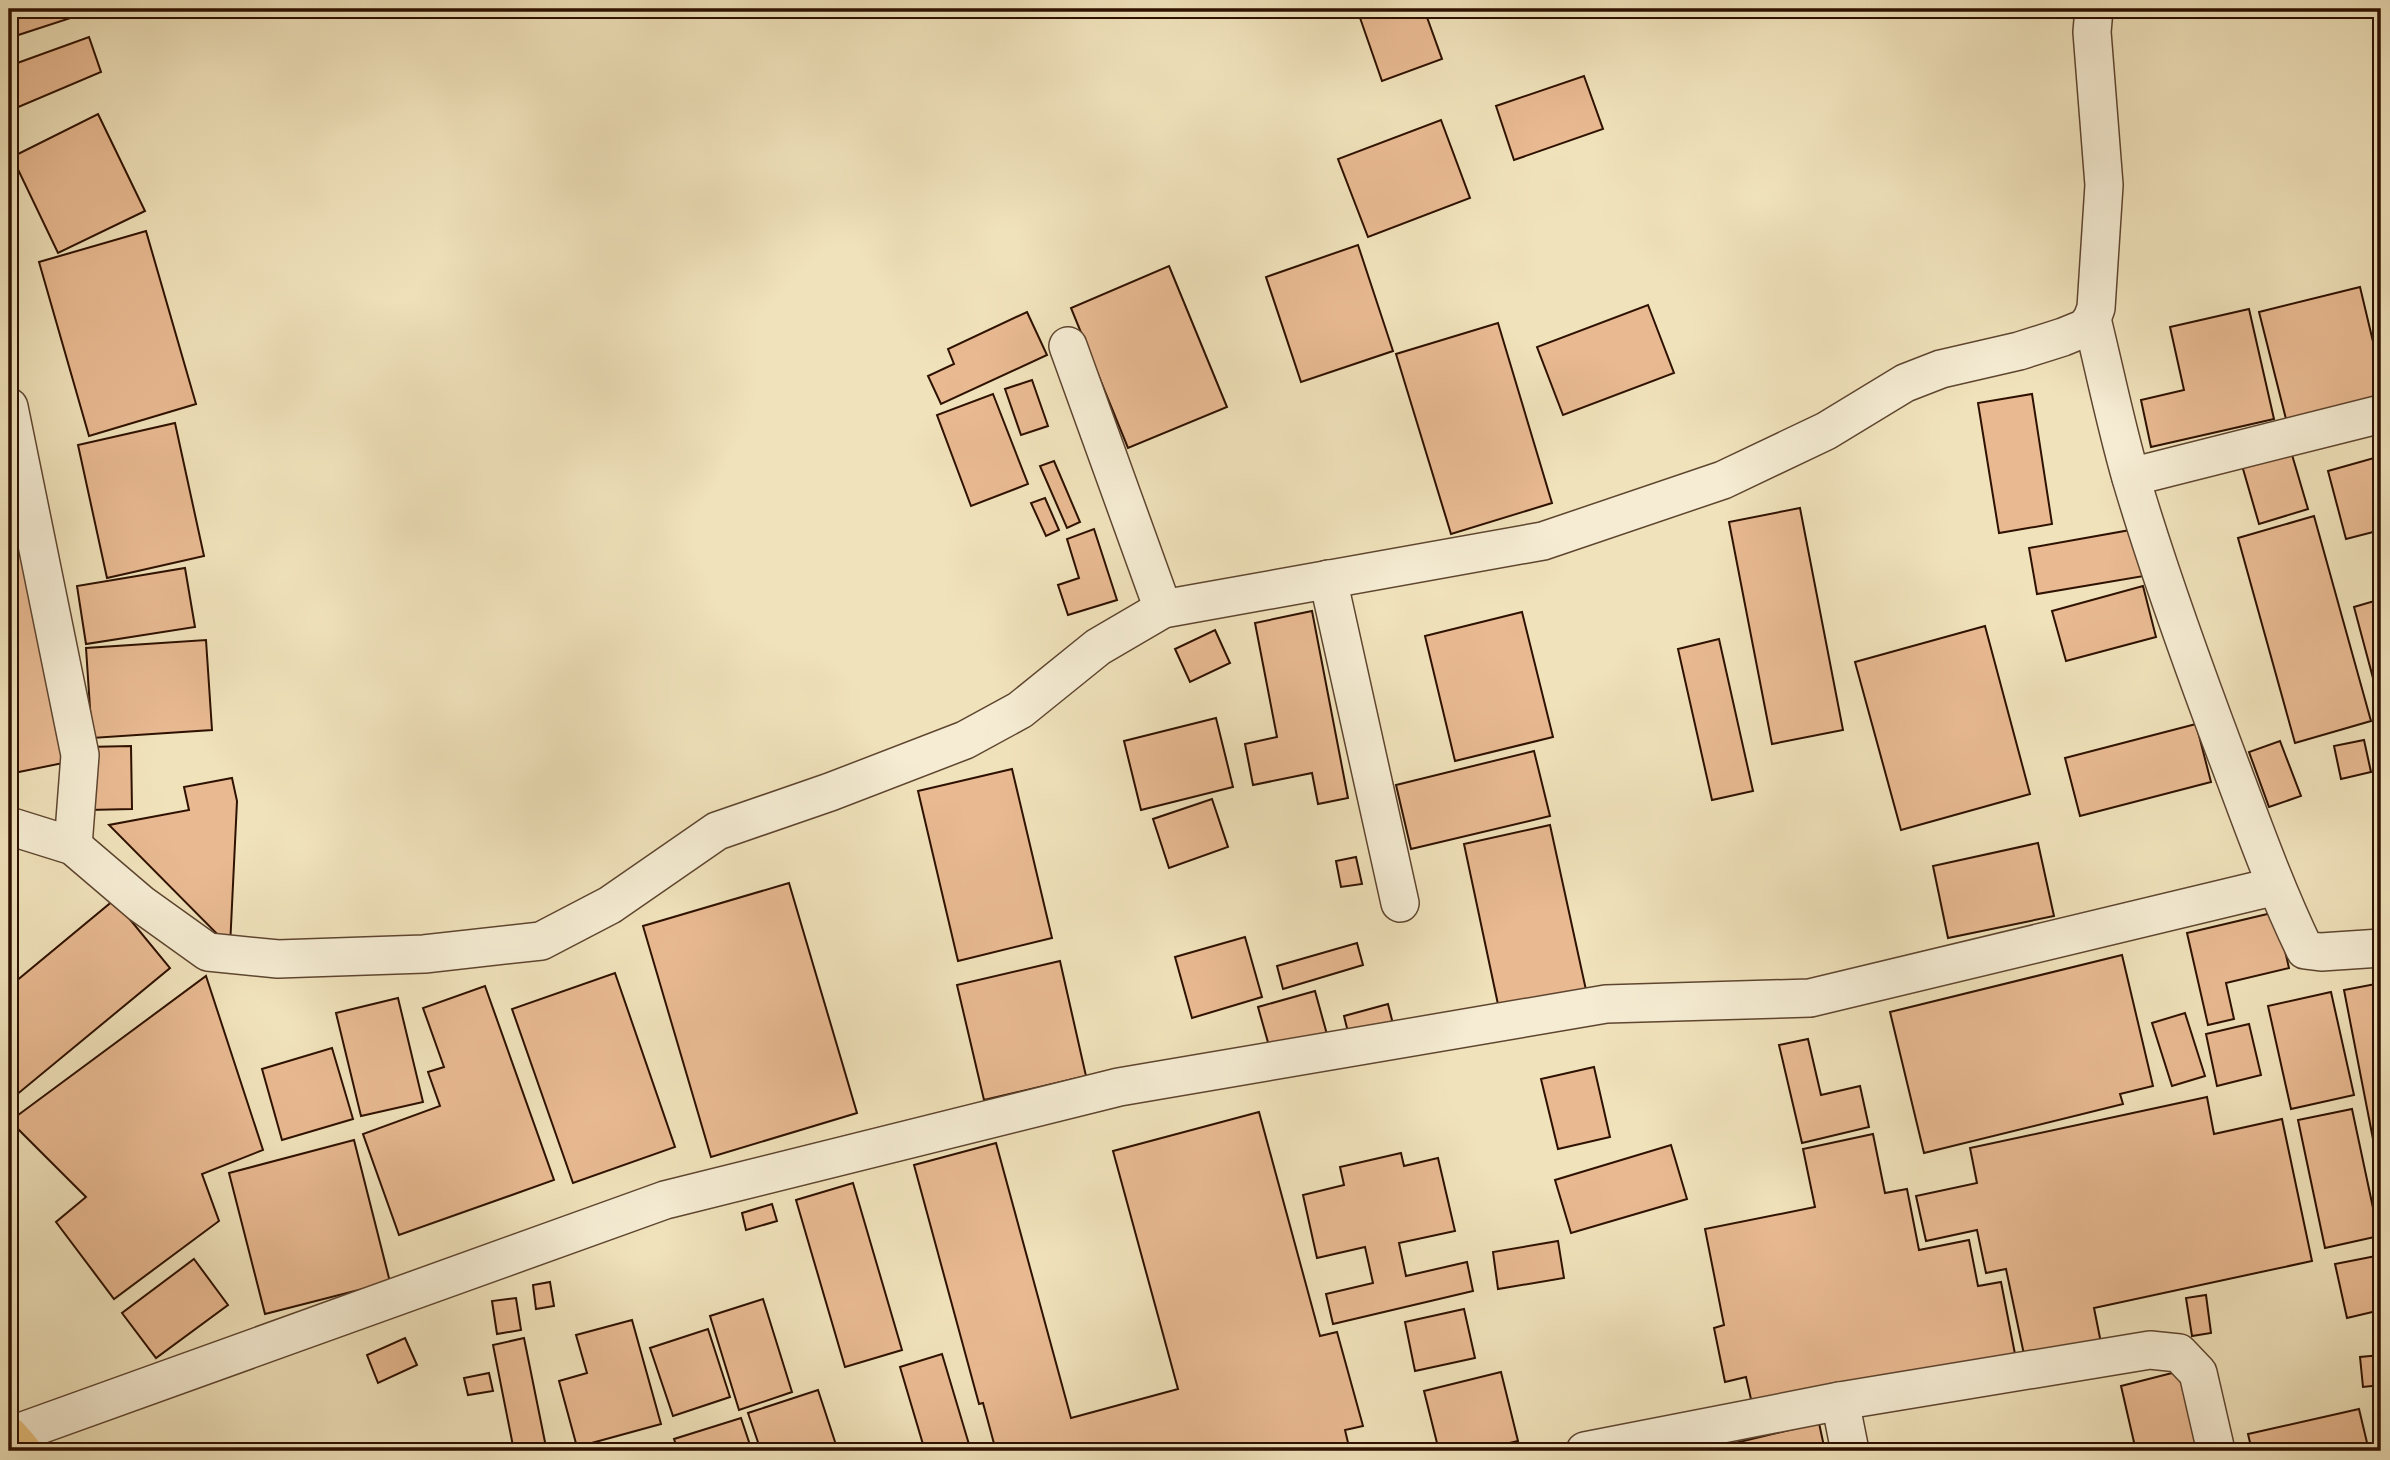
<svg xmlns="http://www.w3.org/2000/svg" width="2390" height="1460" font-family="'IM FELL Double Pica',serif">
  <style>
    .building { fill: #e9ba92; stroke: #2e1100; stroke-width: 2 }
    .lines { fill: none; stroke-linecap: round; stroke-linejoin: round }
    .minor-casing { stroke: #5e452f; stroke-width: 40 }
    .trunk-casing { stroke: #2e1100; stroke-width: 42 }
    .minor { stroke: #f5ecd3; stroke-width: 37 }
    .trunk { stroke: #e8c17e; stroke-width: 38 }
  </style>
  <rect width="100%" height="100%" fill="#f0e2bb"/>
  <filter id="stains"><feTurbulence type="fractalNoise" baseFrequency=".00286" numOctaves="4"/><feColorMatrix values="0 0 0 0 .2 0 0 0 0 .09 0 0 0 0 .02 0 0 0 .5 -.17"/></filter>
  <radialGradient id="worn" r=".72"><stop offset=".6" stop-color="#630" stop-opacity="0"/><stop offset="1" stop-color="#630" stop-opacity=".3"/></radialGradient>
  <g class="building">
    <path d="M9 9H81L83 14 9 38Z"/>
    <path d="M1377 9H1424L1442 59 1382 81 1359 15Z"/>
    <path d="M89 37 101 72 9 111V66Z"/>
    <path d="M1584 76 1603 129 1514 160 1496 106Z"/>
    <path d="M98 114 145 211 58 253 12 157Z"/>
    <path d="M1441 120 1470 198 1368 237 1338 159Z"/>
    <path d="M146 231 196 404 89 436 39 262Z"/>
    <path d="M1358 245 1393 351 1301 382 1266 277Z"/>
    <path d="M1169 266 1227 407 1128 448 1071 308Z"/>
    <path d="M2360 287 2381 375V395L2286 419 2259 312Z"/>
    <path d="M1648 305 1674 373 1563 415 1537 347Z"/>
    <path d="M2249 309 2274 419 2151 447 2141 400 2184 390 2170 327Z"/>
    <path d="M1027 312 1047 355 941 404 928 376 954 364 948 349Z"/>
    <path d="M1498 323 1552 503 1451 534 1396 354Z"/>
    <path d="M1032 380 1048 426 1021 435 1005 389Z"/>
    <path d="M993 394 1028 484 971 506 937 415Z"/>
    <path d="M2032 394 2052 524 1999 533 1978 403Z"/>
    <path d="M175 423 204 556 107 578 78 445Z"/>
    <path d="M2290 448 2308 509 2259 524 2241 462Z"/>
    <path d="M2381 456V530L2346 539 2328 471Z"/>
    <path d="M1054 461 1080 522 1067 528 1040 466Z"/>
    <path d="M1045 498 1059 530 1046 536 1031 503Z"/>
    <path d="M1800 508 1843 730 1772 744 1729 522Z"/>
    <path d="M2314 516 2371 721 2295 743 2238 538Z"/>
    <path d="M1094 529 1117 600 1068 615 1058 585 1079 578 1067 539Z"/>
    <path d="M2136 529 2144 576 2037 594 2029 548Z"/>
    <path d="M26 547 68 762 9 774V550Z"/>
    <path d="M185 568 195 627 86 644 77 586Z"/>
    <path d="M2143 586 2156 637 2066 661 2052 611Z"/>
    <path d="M2381 599V708L2354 607Z"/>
    <path d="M1312 611 1348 798 1318 804 1312 773 1253 785 1245 744 1277 737 1255 623Z"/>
    <path d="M1522 612 1553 737 1455 761 1425 636Z"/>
    <path d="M1985 626 2030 794 1901 830 1855 662Z"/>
    <path d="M1215 630 1230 663 1190 682 1175 649Z"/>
    <path d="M1719 639 1753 791 1712 800 1678 649Z"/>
    <path d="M206 640 212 730 92 738 86 648Z"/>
    <path d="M1216 718 1233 787 1141 810 1124 741Z"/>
    <path d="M2196 724 2211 782 2080 816 2065 758Z"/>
    <path d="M2364 740 2371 772 2341 779 2334 746Z"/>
    <path d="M2280 741 2301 796 2269 807 2249 752Z"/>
    <path d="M131 746 132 809 88 810 86 747Z"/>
    <path d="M1534 751 1550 816 1411 849 1396 785Z"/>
    <path d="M1012 769 1052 938 958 961 918 791Z"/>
    <path d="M232 778 237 801 230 947 109 825 189 810 184 787Z"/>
    <path d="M1212 799 1228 847 1169 868 1153 819Z"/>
    <path d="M1550 825 1586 990 1499 1009 1464 844Z"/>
    <path d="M2038 843 2054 916 1948 938 1933 866Z"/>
    <path d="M1356 857 1362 884 1341 887 1336 861Z"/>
    <path d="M789 883 857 1113 711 1157 643 926Z"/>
    <path d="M114 900 170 968 9 1101V987Z"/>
    <path d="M2276 912 2289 968 2226 983 2234 1019 2208 1025 2187 933Z"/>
    <path d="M1245 937 1262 997 1192 1018 1175 957Z"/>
    <path d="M1357 943 1363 965 1283 989 1277 966Z"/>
    <path d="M2122 955 2153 1086 2120 1094 2123 1104 1924 1153 1890 1012Z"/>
    <path d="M1060 961 1086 1076 984 1100 957 985Z"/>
    <path d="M615 973 675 1147 573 1183 512 1009Z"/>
    <path d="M206 976 263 1150 202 1174 219 1221 114 1299 56 1222 86 1197 10 1121Z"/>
    <path d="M2381 983V1175H2380L2344 990Z"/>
    <path d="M485 986 554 1180 399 1235 363 1134 440 1106 428 1072 444 1067 423 1008Z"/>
    <path d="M1315 991 1328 1038 1271 1053 1258 1007Z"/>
    <path d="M2331 992 2354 1095 2291 1109 2268 1006Z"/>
    <path d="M398 998 423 1102 361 1116 336 1013Z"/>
    <path d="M1388 1004 1394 1028 1350 1040 1344 1016Z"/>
    <path d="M2185 1013 2205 1076 2172 1086 2152 1023Z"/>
    <path d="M2249 1024 2261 1075 2217 1086 2206 1034Z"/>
    <path d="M1808 1039 1821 1095 1860 1086 1869 1127 1802 1143 1779 1045Z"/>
    <path d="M332 1048 353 1119 282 1140 262 1069Z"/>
    <path d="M1594 1067 1610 1137 1558 1149 1541 1079Z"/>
    <path d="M2207 1097 2214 1134 2282 1119 2312 1261 2094 1308 2102 1348 2026 1364 2006 1269 1986 1273 1977 1230 1926 1241 1916 1196 1977 1183 1970 1148Z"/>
    <path d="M2352 1109 2379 1236 2325 1248 2298 1120Z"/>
    <path d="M1259 1112 1320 1336 1337 1332 1363 1426 1345 1430 1350 1451H996L983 1403 979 1404 914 1165 996 1143 1071 1418 1178 1389 1113 1151Z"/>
    <path d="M1873 1134 1885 1193 1907 1189 1919 1250 1969 1240 1978 1286 2001 1282 2015 1354 1753 1408 1746 1377 1725 1382 1714 1328 1724 1325 1705 1229 1815 1207 1803 1149Z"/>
    <path d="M354 1140 390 1282 265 1314 229 1173Z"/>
    <path d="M1671 1145 1687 1199 1571 1233 1555 1180Z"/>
    <path d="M1401 1153 1404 1166 1438 1158 1455 1231 1399 1243 1406 1276 1467 1262 1473 1291 1333 1324 1326 1294 1373 1283 1365 1247 1317 1258 1303 1195 1344 1185 1340 1167Z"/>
    <path d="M853 1183 902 1350 845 1367 796 1200Z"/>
    <path d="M772 1204 777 1221 746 1230 742 1213Z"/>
    <path d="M1558 1241 1564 1278 1498 1289 1493 1252Z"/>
    <path d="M2381 1255V1310L2347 1318 2335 1264Z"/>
    <path d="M194 1259 228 1305 156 1358 122 1313Z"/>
    <path d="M550 1282 554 1306 536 1309 533 1285Z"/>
    <path d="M2206 1295 2211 1333 2192 1336 2186 1298Z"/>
    <path d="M516 1298 521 1330 497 1334 492 1301Z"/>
    <path d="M763 1299 792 1392 739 1410 710 1316Z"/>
    <path d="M1464 1309 1475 1358 1415 1371 1405 1322Z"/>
    <path d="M632 1320 661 1424 577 1447 559 1381 587 1373 576 1335Z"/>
    <path d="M708 1329 730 1397 673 1416 650 1348Z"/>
    <path d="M405 1338 417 1365 378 1383 367 1355Z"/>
    <path d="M524 1338 546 1447 514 1451 493 1345Z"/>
    <path d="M942 1354 971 1451H925L900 1367Z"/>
    <path d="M2381 1355V1385L2363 1387 2360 1357Z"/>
    <path d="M2180 1371 2199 1451H2136L2121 1386Z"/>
    <path d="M1501 1372 1518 1441 1475 1451H1439L1424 1391Z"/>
    <path d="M489 1373 493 1391 468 1395 464 1378Z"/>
    <path d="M818 1390 838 1451H761L748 1413Z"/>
    <path d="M2359 1409 2369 1451H2252L2248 1434Z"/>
    <path d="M741 1418 752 1451H678L674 1439Z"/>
    <path d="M1819 1423 1825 1451H1737L1735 1443Z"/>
  </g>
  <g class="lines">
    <defs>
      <g id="minor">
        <path d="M2092 319C2105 372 2116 426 2131 478 2159 573 2193 666 2228 759 2252 823 2275 888 2305 950L2321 952 2381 948"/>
        <path d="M1068 346 1163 609"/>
        <path d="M9 407 80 755 73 846"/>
        <path d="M2131 477 2381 414"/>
        <path d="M1328 579 1400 903"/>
        <path d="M9 826 73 846 141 904 208 952 278 959 424 954 541 941 610 905 717 831 830 792 965 740 1020 710 1098 647 1163 609 1543 541 1723 480 1826 431 1905 383 1941 369 2019 351 2063 337 2085 328 2092 319 2096 308 2104 185 2092 32 2094 9"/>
        <path d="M1840 1401 1850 1451"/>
        <path d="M9 1436 665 1200 1119 1087 1606 1004 1810 998 2276 886"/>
        <path d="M1585 1451 1840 1401 2150 1350 2179 1353 2198 1373 2216 1451"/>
      </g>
      <path id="trunk" d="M9 1436 22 1451"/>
    </defs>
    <use href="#minor" class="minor-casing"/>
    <use href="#trunk" class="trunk-casing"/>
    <use href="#minor" class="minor"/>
    <use href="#trunk" class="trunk"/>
  </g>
  <rect width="2390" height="1460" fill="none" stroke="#f0e2bb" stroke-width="35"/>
  <rect x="10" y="10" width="2369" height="1439" fill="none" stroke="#2e1100" stroke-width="3.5"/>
  <rect x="18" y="18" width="2355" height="1425" fill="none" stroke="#2e1100" stroke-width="2"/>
  <rect width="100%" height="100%" filter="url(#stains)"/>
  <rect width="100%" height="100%" fill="url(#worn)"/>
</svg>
